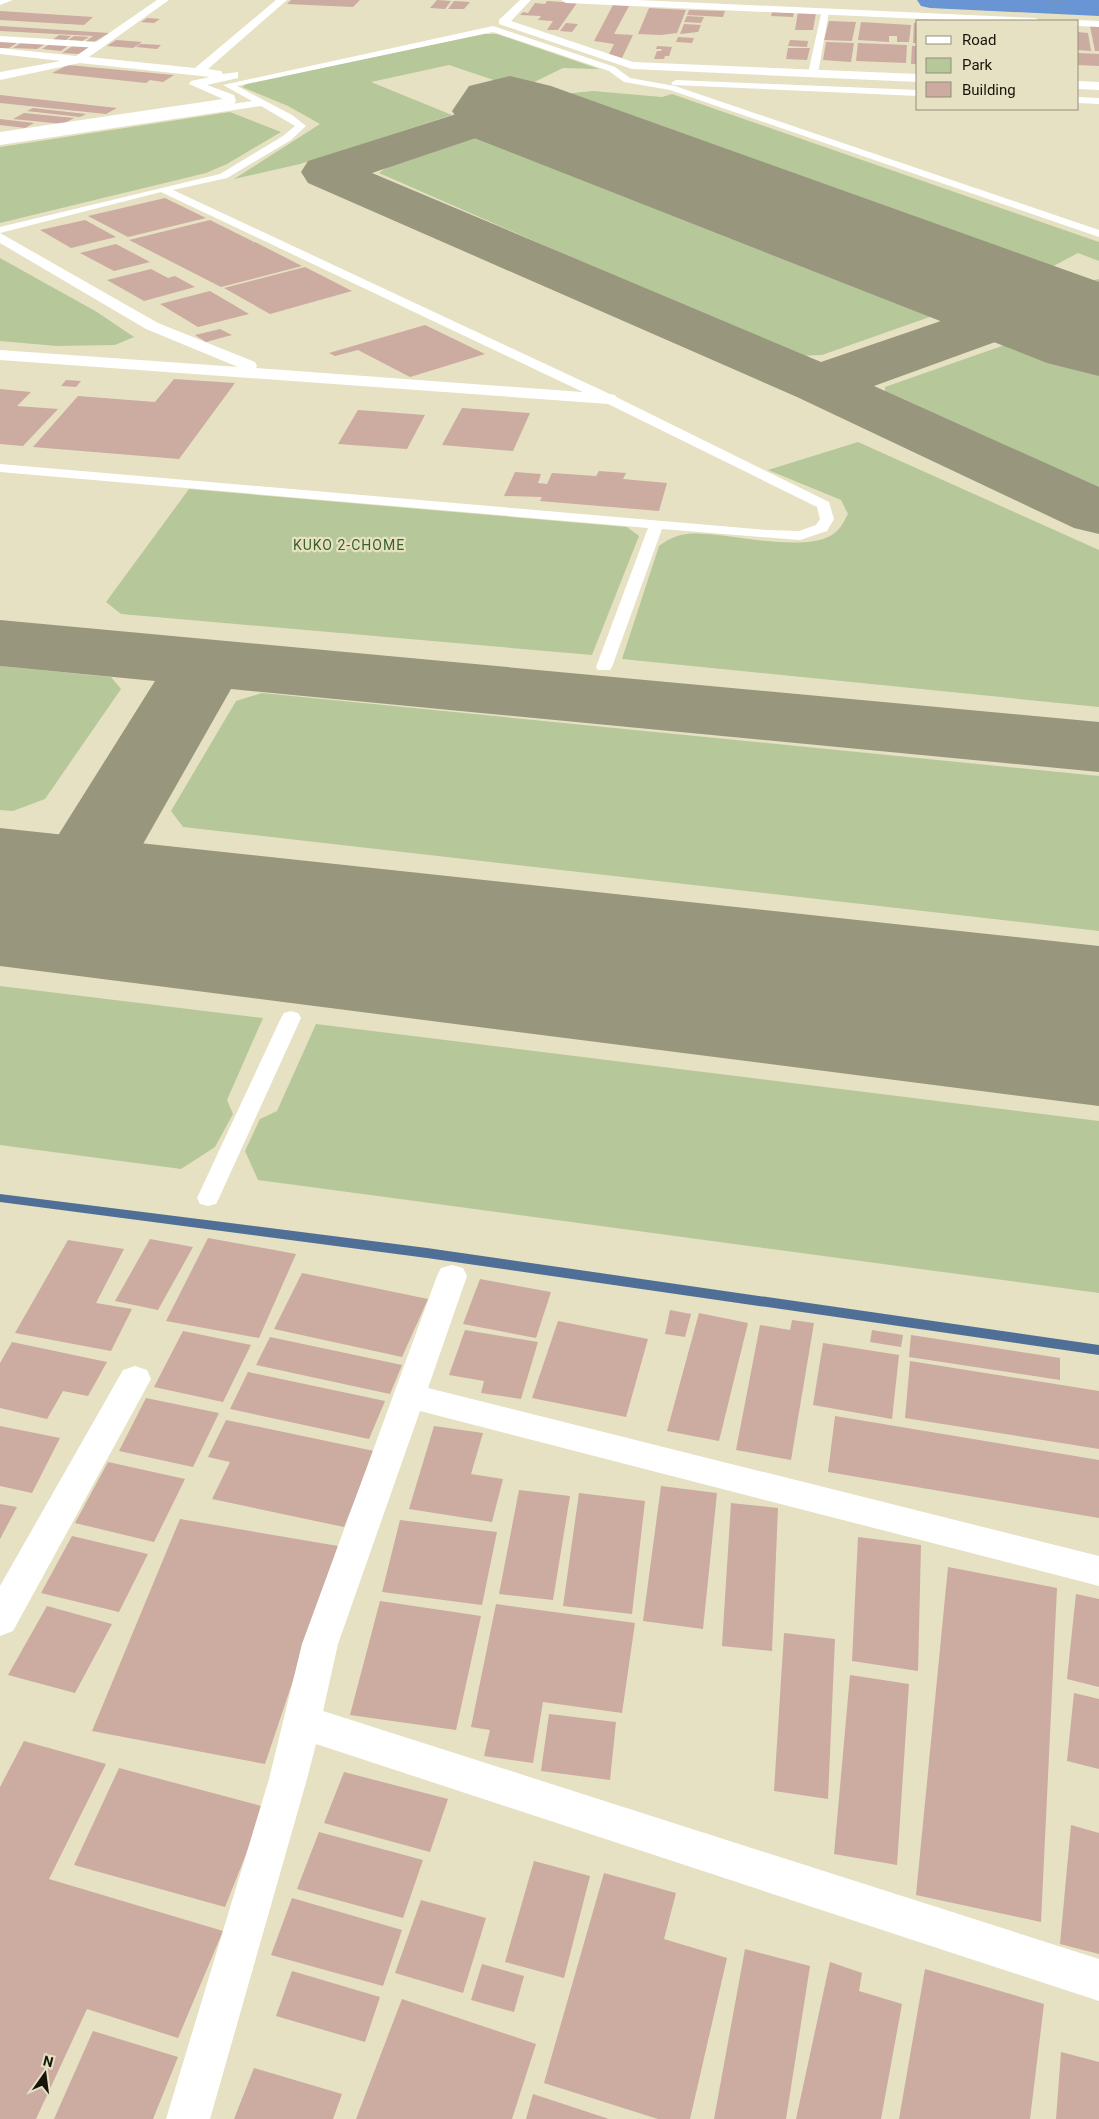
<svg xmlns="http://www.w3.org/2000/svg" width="1099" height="2119" font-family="Roboto,sans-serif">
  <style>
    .green { fill: #b6c89a }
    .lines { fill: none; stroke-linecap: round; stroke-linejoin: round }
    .stream { fill: #506f97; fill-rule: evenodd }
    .river { fill: #6995d4; fill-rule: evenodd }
    .taxiway { fill: #99967e; fill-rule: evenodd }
    .runway { fill: #99967e; fill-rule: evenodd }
    .building { fill: #ccaba0 }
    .path { stroke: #97947c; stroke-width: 1; stroke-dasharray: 2 1; stroke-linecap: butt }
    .lane { fill: #fff; fill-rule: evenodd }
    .street { fill: #fff; fill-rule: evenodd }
    .secondary { fill: #fff; fill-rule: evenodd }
    .labels { text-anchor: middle; stroke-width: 4.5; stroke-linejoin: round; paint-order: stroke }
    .far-neighbourhood-label { font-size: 14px; letter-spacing: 1px; fill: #396227; stroke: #e6e1c2 }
  </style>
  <rect width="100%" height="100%" fill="#e6e1c2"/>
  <g class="green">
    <path d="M483 34H497L599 69 563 68 520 89 449 65 371 82 452 115 300 164 234 179 320 124 288 106 242 87 248 83Z"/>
    <path d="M593 91 662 97 672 94 1099 242V261L1078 253 1029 279 553 102 551 98 563 94Z"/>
    <path d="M230 112 281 132 227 164 206 173 0 223V147Z"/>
    <path d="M494 132 943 306 941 313 822 355 796 356 379 173 390 165Z"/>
    <path d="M0 258 97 312 134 337 115 345 57 346 0 341Z"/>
    <path d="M1099 279V301L1062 287Z"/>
    <path d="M1016 341 1038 343 1099 366V488L885 394V387Z"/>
    <path d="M858 442 1099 550V707L622 659 659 546C667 540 676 535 687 534 722 530 812 558 838 530 842 526 845 519 848 514L841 500 768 470Z"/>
    <path d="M189 489 627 527 639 536 592 655 121 614 106 602Z"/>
    <path d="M0 666 111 677 121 689 45 799 13 811 0 810Z"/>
    <path d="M262 693 1099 776V931L183 827 171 811 236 701Z"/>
    <path d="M0 986 263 1018 227 1100 233 1114 215 1147 181 1169 0 1145Z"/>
    <path d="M316 1024 1099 1121V1293L258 1180 245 1151 260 1119 277 1111Z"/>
  </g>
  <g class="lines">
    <g class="stream">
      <path d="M1041 0 1099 1V3L1043 1Z"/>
      <path d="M0 1194 427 1248 1099 1345V1355L427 1258 0 1202Z"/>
    </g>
    <path class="river" d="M917 0H1099V16L930 8 921 6Z"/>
    <g class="taxiway">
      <path d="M510 97 526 101 533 111 526 121 372 173 821 362 1014 296 1035 291 1056 296 1064 308 1056 320 874 386 1099 487V534L1074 528 797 397 308 183 301 172 308 161Z"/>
      <path d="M0 620 1099 722V772L231 689 109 904 95 924 62 932 29 924 15 904 155 681 0 666Z"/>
    </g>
    <g class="runway">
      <path d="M510 76 551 86 1099 282V376L1047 363 469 136 452 111 469 86Z"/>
      <path d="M0 828 1099 946V1106L0 966Z"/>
    </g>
  </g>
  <g class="building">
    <path d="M291 0H360L353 7 287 4Z"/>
    <path d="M437 0 451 1 445 9 430 8Z"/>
    <path d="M454 1 470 2 464 9H448Z"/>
    <path d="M547 1 577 3 558 30H547L553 21 538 20 541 16 520 15 523 12 528 13 535 3 545 4Z"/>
    <path d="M613 5 629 6 614 34 633 35 622 58 609 54 614 44 594 41Z"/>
    <path d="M649 8 686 10 677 33 661 35 638 34Z"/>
    <path d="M689 10 725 11 723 17 687 15Z"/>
    <path d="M0 11 93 17 84 25 0 20Z"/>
    <path d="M772 12 794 13 793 17 771 16Z"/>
    <path d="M798 12 816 13 813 30H795Z"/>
    <path d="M687 16 704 17 701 23 684 22Z"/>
    <path d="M147 18 160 19 154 23 141 22Z"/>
    <path d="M829 21 856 22 852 41 824 40Z"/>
    <path d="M861 22 911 25 909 42H897V36H889V42L858 40Z"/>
    <path d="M566 23 578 24 572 32 560 31Z"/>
    <path d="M914 23H918V43H913Z"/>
    <path d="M684 24 701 25 698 32 680 34Z"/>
    <path d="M0 26 109 33 94 42H85L93 36 0 31Z"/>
    <path d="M1090 26H1099V51H1095Z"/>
    <path d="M1078 32 1088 33 1091 51 1078 50Z"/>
    <path d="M59 35 71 36 65 41 52 40Z"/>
    <path d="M74 36 89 37 82 41 68 40Z"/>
    <path d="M678 37 694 38 692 43 676 42Z"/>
    <path d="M116 40 142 42 133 48 107 46Z"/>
    <path d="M790 40 808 41 807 47 788 46Z"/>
    <path d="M0 41H20L9 48H0Z"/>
    <path d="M24 41 47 43 37 49 13 48Z"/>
    <path d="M826 42 854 43 851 62 823 60Z"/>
    <path d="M51 43 70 44 61 51 42 49Z"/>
    <path d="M858 43 907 45 906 63 856 61Z"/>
    <path d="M140 44H142L161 45 157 49 136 47Z"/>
    <path d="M74 45 92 46 80 54 62 53Z"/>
    <path d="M657 46 672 47 669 56H665L664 59H654L657 51H661L662 49H656Z"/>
    <path d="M912 46H918V64H911Z"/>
    <path d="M788 48H810L807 60 786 59Z"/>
    <path d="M1078 53 1099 54V66L1078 65Z"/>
    <path d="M68 65 174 75 163 82 150 80 146 83 52 73Z"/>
    <path d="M0 95 117 108 106 114 0 103Z"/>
    <path d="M33 108 86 114 80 117 27 111Z"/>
    <path d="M24 113 74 118 63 124 13 119Z"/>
    <path d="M0 119 34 123 25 128 0 125Z"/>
    <path d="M165 198 206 218 128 237 88 216Z"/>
    <path d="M85 220 116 237 71 248 40 230Z"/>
    <path d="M210 220 254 242 249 244 255 242 302 266 221 287 129 240Z"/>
    <path d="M116 244 150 262 114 271 80 253Z"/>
    <path d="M305 267 352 291 270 314 224 288Z"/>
    <path d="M151 269 168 278 175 276 195 287 144 301 107 280Z"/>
    <path d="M210 291 249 314 198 327 160 304Z"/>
    <path d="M425 325 485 354 410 377 358 350 335 356 329 353Z"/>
    <path d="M220 329 232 335 206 342 195 335Z"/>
    <path d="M174 379 235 383 179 459 33 447 78 396 155 402Z"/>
    <path d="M66 380 81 381 76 387 61 386Z"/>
    <path d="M0 389 31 392 17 406 58 409 23 446 0 444Z"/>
    <path d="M462 408 530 413 513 451 442 445Z"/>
    <path d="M358 410 425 415 407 449 338 444Z"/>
    <path d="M599 471 626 473 623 479 667 483 659 511 540 501 542 497 504 496 515 472 541 474 538 483 547 484 552 473 596 476Z"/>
    <path d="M208 1238 296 1254 259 1338 166 1321Z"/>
    <path d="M150 1239 193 1247 158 1310 115 1301Z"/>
    <path d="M68 1240 124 1249 96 1303 132 1309 111 1351 15 1333Z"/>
    <path d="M302 1273 428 1299 402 1357 274 1329Z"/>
    <path d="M480 1279 551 1292 536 1338 463 1324Z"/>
    <path d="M670 1310 691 1314 685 1337 665 1334Z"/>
    <path d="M699 1313 748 1323 719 1441 667 1431Z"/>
    <path d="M792 1320 814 1323 791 1460 736 1450 760 1325 790 1330Z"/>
    <path d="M558 1321 648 1339 626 1417 532 1398Z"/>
    <path d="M465 1330 538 1342 521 1399 481 1393 484 1381 449 1375Z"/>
    <path d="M872 1330 903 1335 901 1347 870 1342Z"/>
    <path d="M183 1331 251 1345 223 1402 154 1387Z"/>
    <path d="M911 1335 1060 1358V1380L909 1357Z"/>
    <path d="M270 1337 402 1365 390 1394 256 1365Z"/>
    <path d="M12 1342 107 1362 88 1396 63 1391 47 1419 0 1408V1363Z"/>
    <path d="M823 1343 899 1355 892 1419 813 1405Z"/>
    <path d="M910 1361 1099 1391V1449L905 1418Z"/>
    <path d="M248 1372 385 1401 369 1439 230 1409Z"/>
    <path d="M146 1398 219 1413 193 1467 119 1451Z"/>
    <path d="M835 1416 1099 1460V1518L828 1472Z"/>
    <path d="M226 1420 374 1451 344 1527 212 1499 230 1462 208 1457Z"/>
    <path d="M0 1426 60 1438 32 1493 0 1486Z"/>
    <path d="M434 1426 483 1433 471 1474 503 1479 492 1522 409 1509Z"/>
    <path d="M108 1462 185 1479 154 1542 75 1523Z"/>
    <path d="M661 1486 717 1493 703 1629 643 1621Z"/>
    <path d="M519 1490 570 1496 553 1600 499 1594Z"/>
    <path d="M579 1493 645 1501 632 1614 563 1606Z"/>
    <path d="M731 1503 778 1508 772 1651 722 1646Z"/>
    <path d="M0 1504 17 1507 0 1539Z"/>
    <path d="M180 1519 338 1546 265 1764 92 1731Z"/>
    <path d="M400 1520 497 1532 482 1605 382 1592Z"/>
    <path d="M72 1536 148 1554 119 1612 41 1593Z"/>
    <path d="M858 1537 921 1545 918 1671 852 1661Z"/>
    <path d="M948 1567 1057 1588 1041 1922 916 1895Z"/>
    <path d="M1076 1594 1099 1599V1687L1067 1679Z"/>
    <path d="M380 1601 481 1616 456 1730 350 1715Z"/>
    <path d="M496 1604 635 1623 622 1713 543 1702 533 1763 484 1756 490 1730 471 1727Z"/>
    <path d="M47 1606 112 1624 75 1693 8 1675Z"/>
    <path d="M784 1633 835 1639 828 1799 774 1791Z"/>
    <path d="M850 1675 909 1684 897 1865 834 1854Z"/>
    <path d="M1074 1693 1099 1699V1769L1067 1761Z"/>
    <path d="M549 1714 616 1722 610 1780 541 1771Z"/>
    <path d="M24 1741 106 1764 49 1879 223 1931 178 2038 87 2009 36 2119H0V1787Z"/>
    <path d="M119 1768 265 1807 225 1907 74 1865Z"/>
    <path d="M344 1772 448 1799 430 1852 324 1823Z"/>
    <path d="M1071 1825 1099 1833V1954L1060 1944Z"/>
    <path d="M319 1832 423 1860 403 1918 297 1889Z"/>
    <path d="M534 1861 590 1876 564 1978 505 1962Z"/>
    <path d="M604 1873 676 1893 664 1939 727 1958 690 2119H658L544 2083Z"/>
    <path d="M292 1898 402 1930 383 1986 271 1955Z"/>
    <path d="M421 1900 486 1918 463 1993 395 1973Z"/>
    <path d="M745 1949 810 1966 786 2119H714Z"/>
    <path d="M830 1962 862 1973 859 1991 902 2004 881 2119H796Z"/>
    <path d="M482 1964 524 1976 514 2012 471 2000Z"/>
    <path d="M925 1969 1044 2004 1030 2119H899Z"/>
    <path d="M292 1971 380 1997 365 2042 276 2016Z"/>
    <path d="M402 1999 536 2044 512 2119H356Z"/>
    <path d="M93 2031 178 2057 153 2119H54Z"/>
    <path d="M1061 2052 1099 2062V2119H1056Z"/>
    <path d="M254 2068 342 2094 333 2119H234Z"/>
    <path d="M533 2094 609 2119H526Z"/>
  </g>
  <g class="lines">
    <path class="path" d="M1050 3H1066"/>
    <g class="lane">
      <path d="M822 10 829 12 818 73 813 76 808 73Z"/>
      <path d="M493 26 615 67 630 78 675 86 1099 230V237L670 90 624 82 609 71 493 32 237 86 292 115 306 126 291 140 227 178 173 190 614 396 829 502 834 519 827 531 800 540 662 529 612 667 610 670H598L596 667 648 528 0 472V464L768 530 799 531 816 525 820 519 817 507 604 402 161 192 0 233V227L220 174 283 136 295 126 261 106 0 145V139L252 101 223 85Z"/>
      <path d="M0 36 99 42 103 45 99 48 0 42Z"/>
      <path d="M676 80 918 90V96L673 85 671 83Z"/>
      <path d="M1078 97 1099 98V104L1078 103Z"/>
      <path d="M291 1011 298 1013 301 1018 219 1198 216 1204 208 1206 200 1204 197 1198 281 1018 284 1013Z"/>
    </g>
    <g class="street">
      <path d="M0 0H13L0 5Z"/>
      <path d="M157 0H169L89 57 195 68 276 0H287L208 69 221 71 223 74 238 72V78L207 85 234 95 236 101 234 104 0 140V132L223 99 189 84 191 81 210 77 80 63 0 80V72L61 61 0 54V48L76 56Z"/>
      <path d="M520 0H531L511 21 633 62 918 74V82L632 69 499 24V20Z"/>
      <path d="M561 0H638L1035 18 1041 21H967L566 3Z"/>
      <path d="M1078 20 1099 21V27L1078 26V21H1074Z"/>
      <path d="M1078 81 1099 82V90L1078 89Z"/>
      <path d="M452 1265 463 1268 467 1276 428 1388 1099 1556V1586L420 1411 338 1644 323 1711 1099 1959V2001L316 1744 307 1779 210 2119H166L269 1779 302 1644 437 1276 441 1268Z"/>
      <path d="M135 1366 147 1370 151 1379 13 1631 0 1636V1586L123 1370Z"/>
    </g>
    <path class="secondary" d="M0 233 158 323 255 362 257 366 256 368 609 394 615 395 618 399 615 403 609 404 0 360V350L238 367 146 329 0 243Z"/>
  </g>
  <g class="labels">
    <g class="far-neighbourhood-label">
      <text x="349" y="550">KUKO 2-CHOME</text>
    </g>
  </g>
  <rect x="916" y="20" width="162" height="90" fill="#e6e1c2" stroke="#938f78"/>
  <rect x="926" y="36" width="25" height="8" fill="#ffffff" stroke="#938f78"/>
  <text x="962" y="45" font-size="15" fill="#17150a">Road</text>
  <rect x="926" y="58" width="25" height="15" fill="#b6c89a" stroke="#938f78"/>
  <text x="962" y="70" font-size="15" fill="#17150a">Park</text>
  <rect x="926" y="82" width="25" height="15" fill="#ccaba0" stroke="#938f78"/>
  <text x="962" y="95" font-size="15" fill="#17150a">Building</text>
  <g transform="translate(45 2074) rotate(14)" stroke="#e6e1c2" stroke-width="4" paint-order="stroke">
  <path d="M0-4L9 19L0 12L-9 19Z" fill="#17150a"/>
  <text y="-8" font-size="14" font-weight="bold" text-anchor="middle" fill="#17150a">N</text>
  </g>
</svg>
